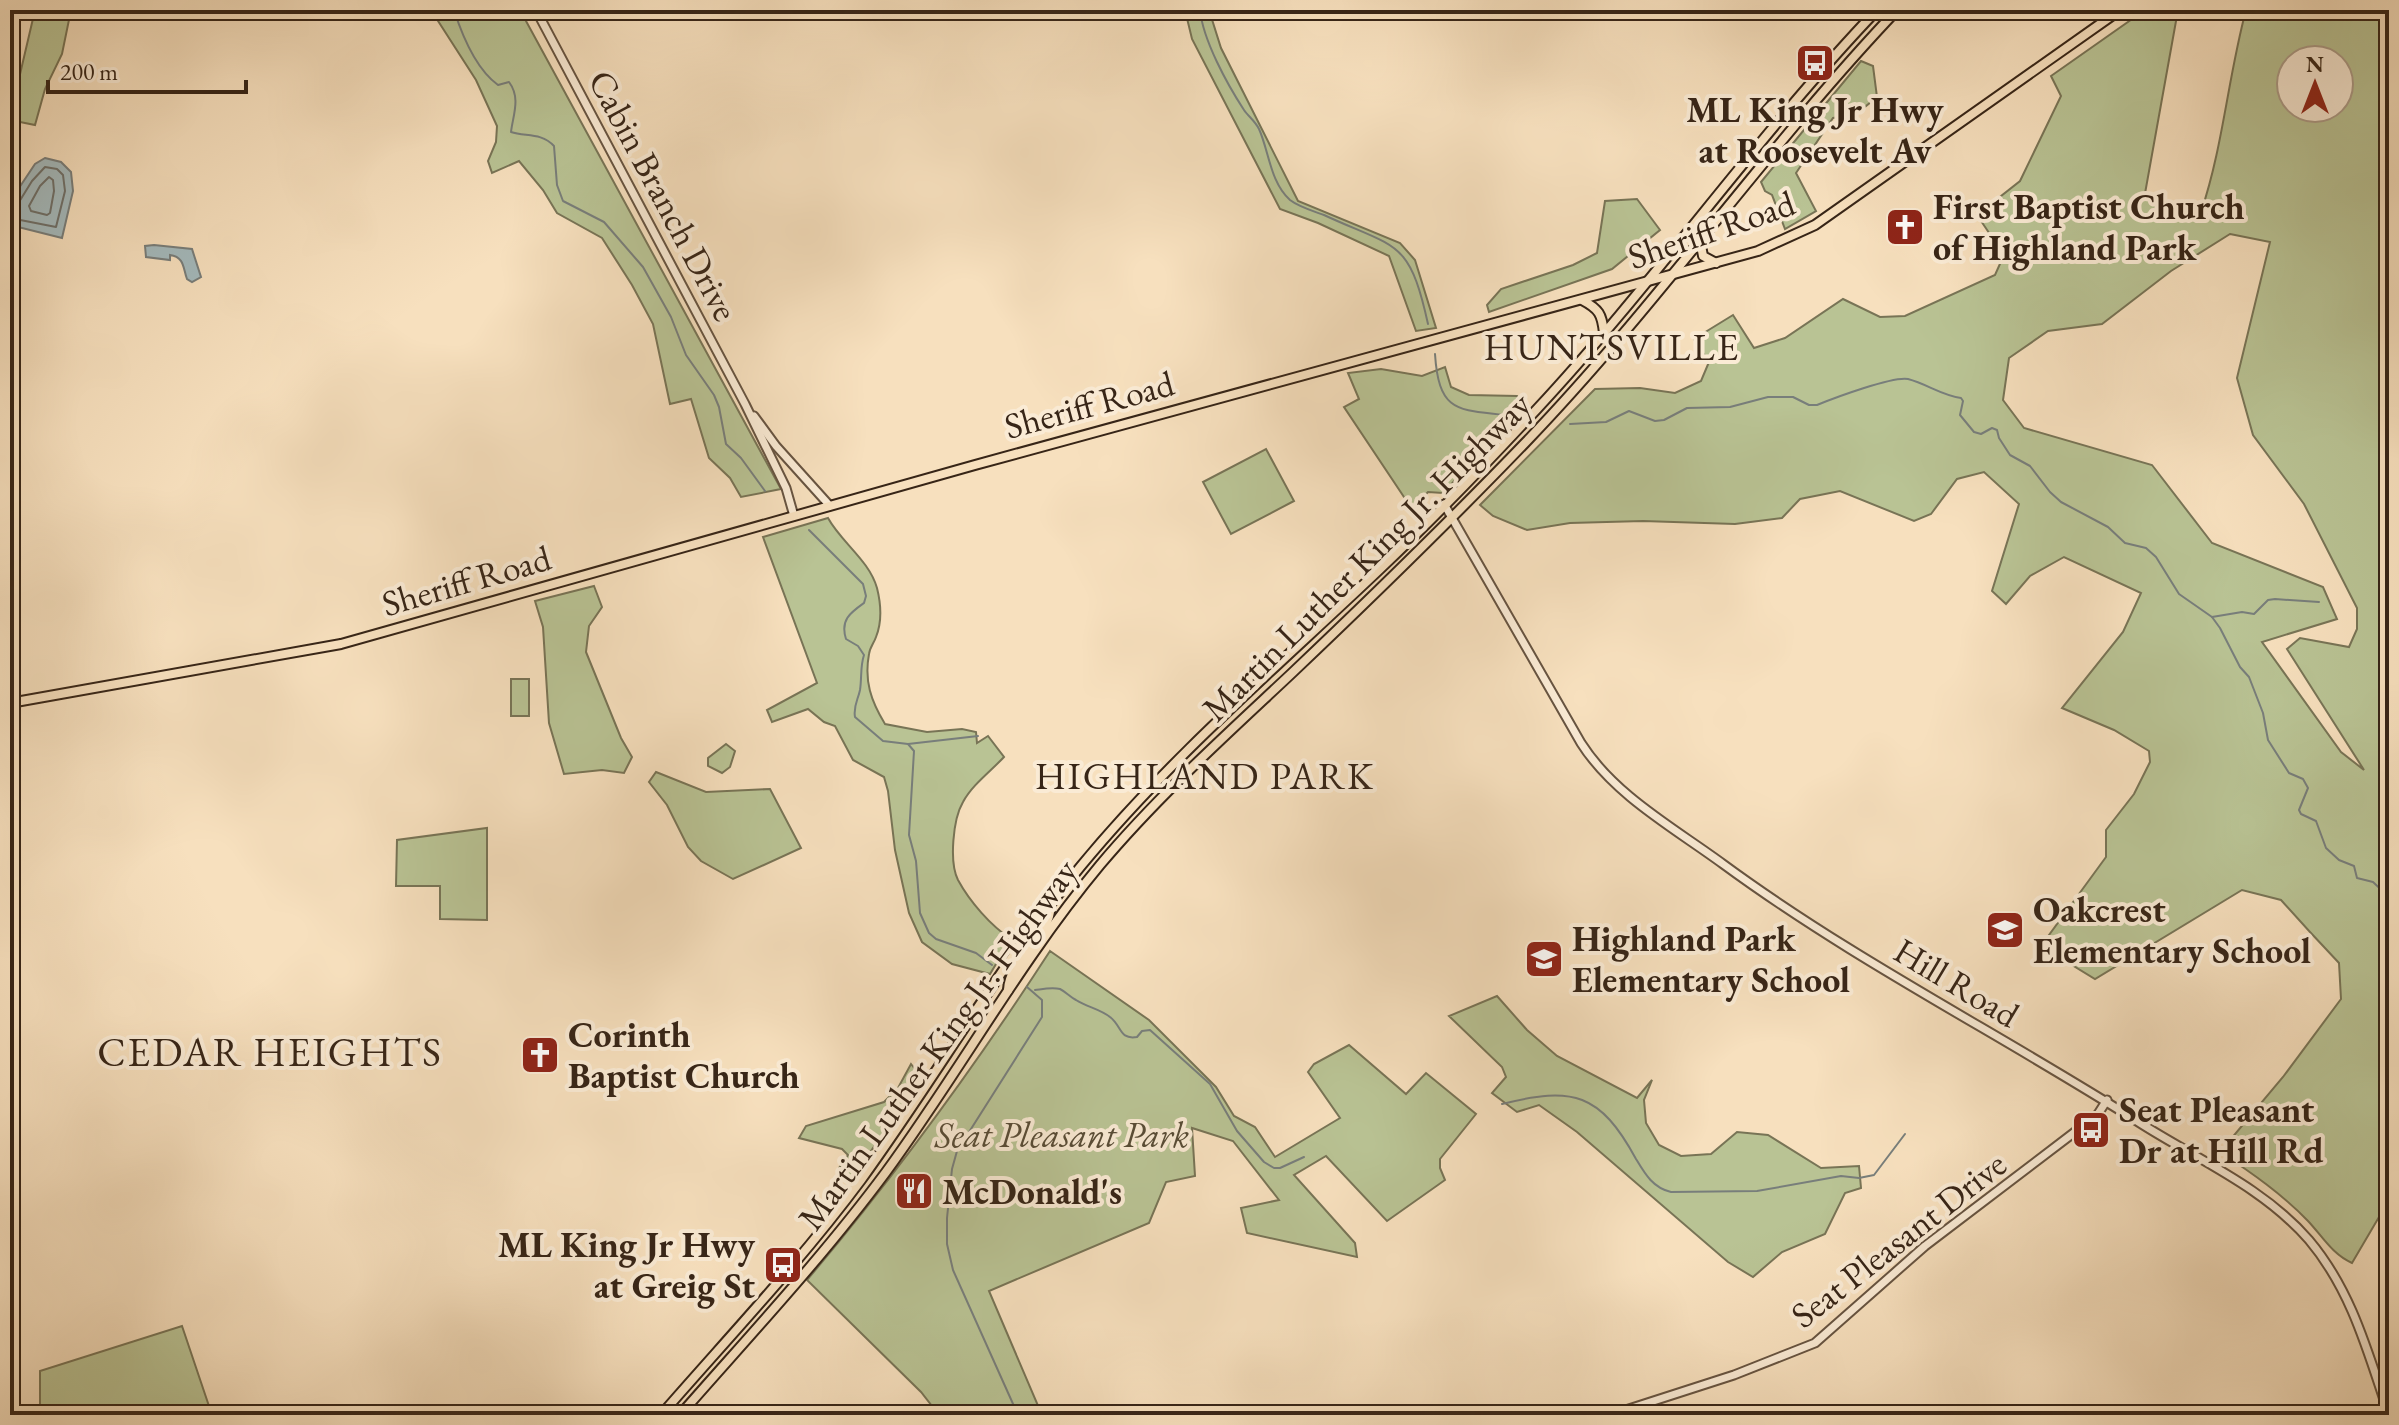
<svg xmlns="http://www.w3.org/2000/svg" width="2399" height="1425" font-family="'EB Garamond',serif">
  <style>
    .green { fill: #b9c394; stroke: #787456; stroke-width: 2; fill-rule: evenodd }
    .water { fill: #a4babd; stroke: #787e7b; stroke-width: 2 }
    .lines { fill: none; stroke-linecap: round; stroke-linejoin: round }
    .shore { stroke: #6e706a; stroke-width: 2 }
    .stream { stroke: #787e7b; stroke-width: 2 }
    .minor-casing { stroke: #675441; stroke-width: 11 }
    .major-casing { stroke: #372517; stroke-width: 12 }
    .minor { stroke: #faebd5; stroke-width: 7 }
    .major { stroke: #f7e0be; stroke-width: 8 }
    .labels { text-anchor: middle; stroke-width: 8; stroke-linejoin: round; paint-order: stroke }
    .poi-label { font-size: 36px; font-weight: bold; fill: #372517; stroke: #faebd5; text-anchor: start }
    .street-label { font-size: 36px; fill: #372517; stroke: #faebd5 }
    .park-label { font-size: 36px; font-style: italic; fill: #584c36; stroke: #faebd5 }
    .neighbourhood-label { font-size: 38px; letter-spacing: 2px; fill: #372517; stroke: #faebd5 }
    .quarter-label { font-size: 40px; letter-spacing: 2px; fill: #372517; stroke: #faebd5 }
  </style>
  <rect width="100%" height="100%" fill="#f7e0be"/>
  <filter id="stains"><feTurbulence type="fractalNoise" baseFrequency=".0025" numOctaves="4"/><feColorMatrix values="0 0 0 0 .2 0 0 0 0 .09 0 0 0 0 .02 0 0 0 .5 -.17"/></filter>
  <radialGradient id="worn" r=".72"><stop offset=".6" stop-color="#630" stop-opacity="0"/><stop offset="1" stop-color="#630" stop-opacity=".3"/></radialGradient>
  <g class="green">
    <path d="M35 10H71L62 54 45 89 35 125 10 120V117Z"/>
    <path d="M431 10H520L781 489 741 497 730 478 709 458 691 399 670 404 653 324 632 285 602 238 557 213 543 190 519 161 492 173 488 161 496 142 497 126 476 80Z"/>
    <path d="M1185 10H1209L1221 48 1298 201 1400 243 1415 260 1436 328 1416 331 1389 256 1318 223 1280 209 1192 39Z"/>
    <path d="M2145 10H2178L2144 199 2201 212C2223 147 2228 77 2246 10H2389V1200L2352 1263C2332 1254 2323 1237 2308 1221 2282 1194 2252 1173 2220 1152L2283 1077 2341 999 2339 963 2310 932 2281 900 2242 890 2095 979 2041 946 2106 857V830L2134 794 2150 762 2149 751 2114 730 2062 708 2123 632 2141 593 2064 557 2030 576 2006 604 1992 591 2019 504 1984 472 1957 479 1931 514 1914 521 1840 491 1800 499 1782 518 1735 524 1643 521 1570 523 1527 530 1493 516 1480 505 1595 389 1640 388 1675 393 1701 381 1709 362 1694 339 1733 315 1754 348 1785 338 1843 299 1880 317 1905 316 1995 275 2004 255 1977 215 2020 181 2061 96 2051 76ZM2339 60V108H2291V60ZM2230 234 2270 242 2237 378 2253 435 2304 504 2357 608V629L2349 647 2300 638 2287 649 2364 770 2341 752 2262 642 2337 619 2323 587 2212 543 2152 465 2024 428 2003 400 2009 358 2048 331 2102 324 2171 271Z"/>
    <path d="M1861 61 1873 66 1877 97 1855 115 1833 118 1796 173 1816 211 1785 229 1772 195 1765 191 1761 182Z"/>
    <path d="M1637 199 1660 230 1612 269 1489 312 1487 305 1501 289 1573 265 1597 253 1605 201Z"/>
    <path d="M1445 367 1451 387 1469 395 1517 396 1524 407 1443 493 1428 492 1412 509 1344 407 1359 399 1348 373 1381 369 1422 376Z"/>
    <path d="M1266 449 1294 501 1231 534 1203 482Z"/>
    <path d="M828 518C841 542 869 560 877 588 881 604 882 622 876 637 874 643 870 647 869 654 864 681 871 701 885 724L927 732 962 729 976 732 977 743 988 736 1004 757C991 771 972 785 963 802 953 819 949 862 958 880 970 902 991 926 1011 939L990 974 952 964 922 942 909 913 895 850 888 791 884 777 853 760 835 726 824 722 808 709 772 722 767 710 817 683 763 537Z"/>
    <path d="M594 586 602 607 589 626 586 652 621 738 632 757 624 773 602 770 564 774 549 723 543 627 535 601Z"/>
    <rect x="511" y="679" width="18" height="37"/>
    <path d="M726 744 735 751 730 767 722 773 708 766V758Z"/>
    <path d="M656 772 706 792 770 789 801 848 733 879 701 861 688 847 667 805 649 782Z"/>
    <path d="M487 828V920L440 919V886H396L397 840Z"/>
    <path d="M1050 951 1149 1020 1216 1087 1234 1116 1255 1127 1275 1157 1340 1118 1308 1072 1314 1064 1349 1045 1406 1094 1426 1073 1476 1114 1440 1159V1168L1445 1180 1387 1221 1326 1156 1294 1175 1355 1243 1357 1257 1247 1233 1241 1208 1279 1200 1233 1141 1192 1128 1195 1176 1166 1182 1149 1223 989 1291 1042 1415H939L921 1392 807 1280C895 1176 976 1065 1050 951Z"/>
    <path d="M1497 996 1527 1030 1557 1056 1637 1098 1652 1080 1644 1100 1646 1123 1659 1145 1681 1156 1711 1154 1737 1132 1768 1135 1821 1168 1859 1166 1861 1188 1845 1193 1825 1234 1782 1252 1753 1277 1728 1262 1577 1132 1539 1105 1517 1112 1492 1093 1506 1077 1502 1067 1449 1016Z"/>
    <path d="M911 1064 922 1078 852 1178 839 1168 848 1155 842 1149 799 1138 806 1126 884 1102 898 1088Z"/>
    <path d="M182 1326 212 1415H40V1371Z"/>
  </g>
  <g class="water">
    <path d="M45 158 61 162 71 172 73 191 62 238 10 225 11 200 35 164Z"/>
    <path d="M154 245 192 249 201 277 192 282 187 279C183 269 185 257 170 255V260L146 257 145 246Z"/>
  </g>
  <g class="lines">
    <g class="shore">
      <path d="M49 177 53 180 54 191 50 213 47 215 31 211 29 206 40 186Z"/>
      <path d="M10 205 19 202 32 181 45 167 57 169 63 175 65 191 56 227 10 218"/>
    </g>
    <g class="stream">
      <path d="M454 10C462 35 476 69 498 85L509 82C521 98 513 115 511 132 525 137 541 132 554 146L557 185 563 201 604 222 643 267 671 317 686 355 714 395 719 407 726 444 741 458 765 491"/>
      <path d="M1200 10C1203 40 1227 84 1244 110 1248 116 1255 121 1259 129 1269 151 1270 182 1290 200 1299 207 1313 211 1324 215 1397 249 1409 238 1428 324"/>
      <path d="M1435 354C1439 416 1460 409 1512 416"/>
      <path d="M1570 424 1606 422 1629 411 1655 421 1664 420 1687 408 1730 407 1768 397H1793L1809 405H1817C1834 398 1893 376 1908 379 1927 384 1941 395 1961 398L1963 401 1960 415 1974 432 1981 434 1992 428 1997 430 1999 438 2010 455 2030 466 2050 492 2061 502 2108 527 2125 543 2146 548 2156 557 2179 594 2212 617 2220 628 2240 667 2249 677 2263 713 2268 740 2289 773 2303 779 2308 788 2299 810 2301 814 2316 821 2326 848 2339 860 2354 866 2357 878 2373 882 2389 897"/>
      <path d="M809 530 863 584 866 596 864 603C850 613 840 620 846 639L858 646 864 655C860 667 862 677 860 690 858 700 853 706 855 717L883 741 908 744 914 751 909 835 916 861 920 913 929 933 936 939 976 953 992 965"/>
      <path d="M2212 617 2242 612 2254 614 2268 600 2275 599 2319 602"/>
      <path d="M908 744 978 736"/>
      <path d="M1035 990C1043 989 1052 987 1060 989 1066 992 1070 997 1076 1000 1087 1007 1100 1009 1110 1017 1122 1026 1119 1040 1137 1037L1142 1031 1150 1030 1210 1084 1237 1131 1264 1162 1274 1168H1280L1304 1157"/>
      <path d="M1502 1104C1573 1086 1600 1093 1636 1159 1645 1174 1653 1188 1671 1192L1757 1191 1841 1176 1859 1178 1874 1175 1905 1134"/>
      <path d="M1018 1415 953 1270 947 1244V1218L952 1169 957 1151 1042 1017V1000L1027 987"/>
    </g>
    <defs>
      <g id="minor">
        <path d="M536 10 745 404 786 488 794 516"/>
        <path d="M754 416 776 446 830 506"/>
        <path d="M1444 504 1581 743C1614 795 1674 828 1723 864 1855 961 2002 1035 2140 1123 2198 1160 2263 1187 2309 1240 2352 1291 2368 1353 2389 1415"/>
        <path d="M1610 1415 1734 1375 1815 1343 1925 1246 2084 1125 2098 1114 2107 1100"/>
      </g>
      <g id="major">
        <path d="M1700 240 1703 256 1716 263"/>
        <path d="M1582 300C1599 309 1602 314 1604 333"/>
        <path d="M10 703 341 644 975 465 1758 251 1815 225 2120 10"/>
        <path d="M1008 990C1009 959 1054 932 1050 905"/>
        <path d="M661 1415C728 1338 800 1262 861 1180 936 1077 1000 964 1081 866 1171 757 1278 666 1380 569 1434 518 1486 464 1537 409 1656 281 1756 137 1877 10"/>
        <path d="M680 1415C750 1335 823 1257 886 1172 960 1071 1020 961 1100 865 1158 796 1226 735 1292 673 1371 598 1449 522 1525 443 1657 306 1766 148 1897 10"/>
      </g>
    </defs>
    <use href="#minor" class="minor-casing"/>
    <use href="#major" class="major-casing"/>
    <use href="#minor" class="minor"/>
    <use href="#major" class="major"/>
  </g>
  <defs>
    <symbol id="bus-square" viewBox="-11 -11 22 22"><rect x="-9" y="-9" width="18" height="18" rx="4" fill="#8f2418" stroke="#faebd5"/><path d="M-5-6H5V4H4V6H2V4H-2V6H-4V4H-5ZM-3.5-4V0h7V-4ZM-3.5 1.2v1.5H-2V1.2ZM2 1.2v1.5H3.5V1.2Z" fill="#fff"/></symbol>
    <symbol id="church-square" viewBox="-11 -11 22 22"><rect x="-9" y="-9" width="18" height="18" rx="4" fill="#8f2418" stroke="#faebd5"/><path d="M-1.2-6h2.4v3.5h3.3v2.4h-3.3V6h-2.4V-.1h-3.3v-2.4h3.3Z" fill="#fff"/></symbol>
    <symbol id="school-square" viewBox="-11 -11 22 22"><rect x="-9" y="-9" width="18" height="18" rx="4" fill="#8f2418" stroke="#faebd5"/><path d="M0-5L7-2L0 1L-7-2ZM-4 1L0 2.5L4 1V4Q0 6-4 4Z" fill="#fff"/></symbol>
    <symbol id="restaurant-square" viewBox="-11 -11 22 22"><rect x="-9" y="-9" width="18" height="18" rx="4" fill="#8f2418" stroke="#faebd5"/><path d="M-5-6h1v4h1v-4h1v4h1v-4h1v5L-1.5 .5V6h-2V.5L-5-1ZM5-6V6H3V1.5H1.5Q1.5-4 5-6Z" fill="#fff"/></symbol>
  </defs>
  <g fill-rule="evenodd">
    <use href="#bus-square" x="1793" y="41" width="44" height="44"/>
    <use href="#church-square" x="1883" y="205" width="44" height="44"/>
    <use href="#school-square" x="1983" y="908" width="44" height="44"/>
    <use href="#school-square" x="1522" y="937" width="44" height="44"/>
    <use href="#church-square" x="518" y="1033" width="44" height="44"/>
    <use href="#bus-square" x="2069" y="1108" width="44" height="44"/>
    <use href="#restaurant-square" x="892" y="1169" width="44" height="44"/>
    <use href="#bus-square" x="761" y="1243" width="44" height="44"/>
  </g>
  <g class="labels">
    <g class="poi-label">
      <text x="1815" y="122" text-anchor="middle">ML King Jr Hwy<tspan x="1815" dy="41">at Roosevelt Av</tspan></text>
      <text x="1933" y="219">First Baptist Church<tspan x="1933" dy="41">of Highland Park</tspan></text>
      <text x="2033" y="922">Oakcrest<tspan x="2033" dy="41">Elementary School</tspan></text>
      <text x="1572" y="951">Highland Park<tspan x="1572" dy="41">Elementary School</tspan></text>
      <text x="568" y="1047">Corinth<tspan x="568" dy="41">Baptist Church</tspan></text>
      <text x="2119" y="1122">Seat Pleasant<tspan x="2119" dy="41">Dr at Hill Rd</tspan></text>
      <text x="942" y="1204">McDonald's</text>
      <text x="755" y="1257" text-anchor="end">ML King Jr Hwy<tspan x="755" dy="41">at Greig St</tspan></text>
    </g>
    <g class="street-label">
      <text transform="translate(664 195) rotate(62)" y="13">Cabin Branch Drive</text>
      <text transform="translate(1711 229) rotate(-19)" y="13">Sheriff Road</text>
      <text transform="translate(1089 404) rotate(-15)" y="13">Sheriff Road</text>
      <text transform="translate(1366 556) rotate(-45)" y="13">Martin Luther King Jr. Highway</text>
      <text transform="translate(466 580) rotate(-16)" y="13">Sheriff Road</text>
      <text transform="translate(1957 982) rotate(31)" y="13">Hill Road</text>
      <text transform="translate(937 1044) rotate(-54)" y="13">Martin Luther King Jr. Highway</text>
      <text transform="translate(1898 1239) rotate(-38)" y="13">Seat Pleasant Drive</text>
    </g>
    <g class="park-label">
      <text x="1062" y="1147">Seat Pleasant Park</text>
    </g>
    <g class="neighbourhood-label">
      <text x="1612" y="360">HUNTSVILLE</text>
      <text x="1205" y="789">HIGHLAND PARK</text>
    </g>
    <g class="quarter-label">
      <text x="270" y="1066">CEDAR HEIGHTS</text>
    </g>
  </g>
  <rect width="2399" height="1425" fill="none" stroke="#f7e0be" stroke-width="40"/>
  <rect x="12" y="12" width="2375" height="1401" fill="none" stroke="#372517" stroke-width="4"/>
  <rect x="20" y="20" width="2359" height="1385" fill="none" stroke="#372517" stroke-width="2"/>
  <g transform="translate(2315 84)"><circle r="38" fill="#faebd5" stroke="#ac9c89" stroke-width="2"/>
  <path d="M0-6L14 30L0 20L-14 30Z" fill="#8f2418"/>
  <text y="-12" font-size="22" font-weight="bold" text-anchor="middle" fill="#372517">N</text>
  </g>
  <path d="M48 80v12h198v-12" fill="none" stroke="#372517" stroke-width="4"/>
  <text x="60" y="80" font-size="24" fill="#372517" stroke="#faebd5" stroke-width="6" paint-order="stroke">200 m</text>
  <rect width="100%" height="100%" filter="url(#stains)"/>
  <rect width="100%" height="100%" fill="url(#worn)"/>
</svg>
